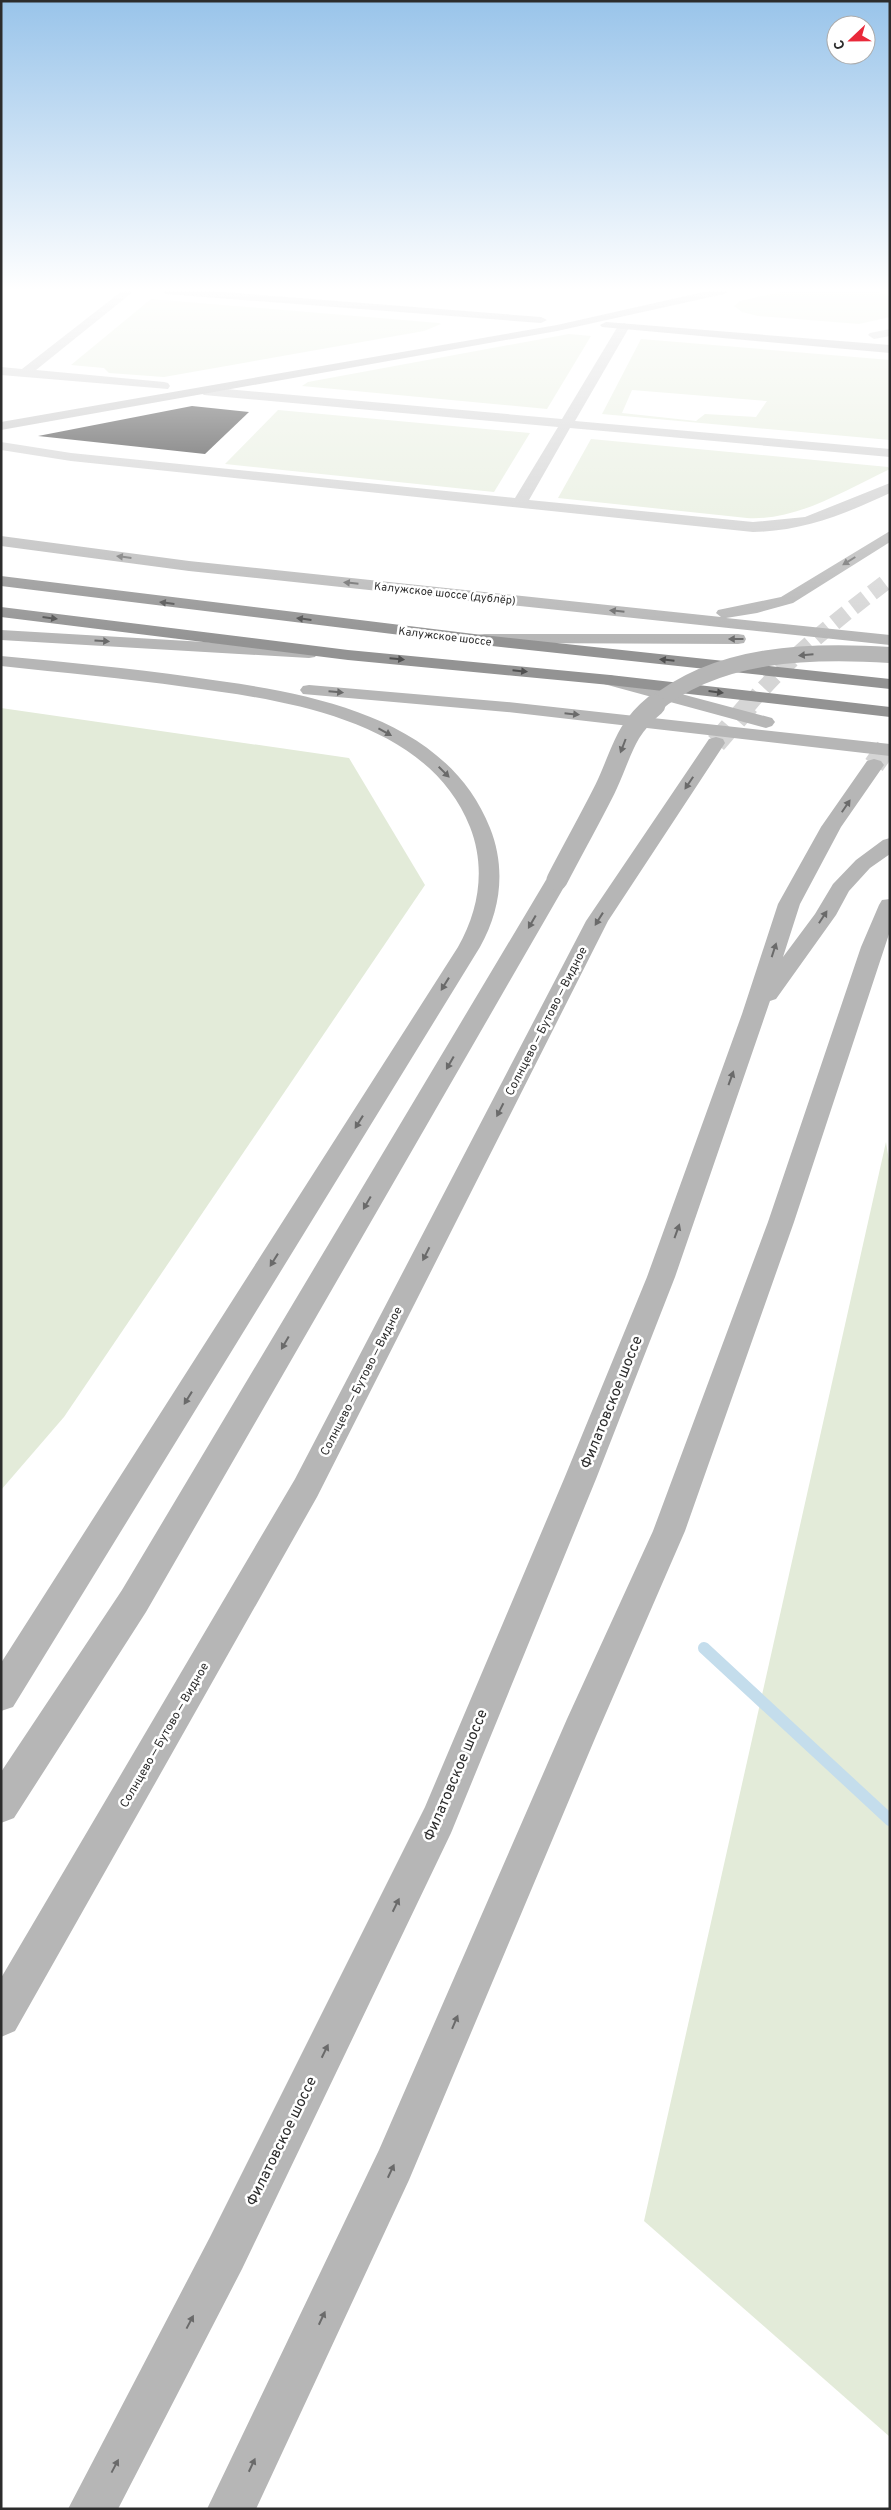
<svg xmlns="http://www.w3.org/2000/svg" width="891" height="2510" font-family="Overpass,sans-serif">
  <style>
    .green { fill: #e3ebd9; fill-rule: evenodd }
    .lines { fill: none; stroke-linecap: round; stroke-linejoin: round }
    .stream { stroke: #c4ddec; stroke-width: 12 }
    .building { fill: #131313 }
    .secondary-tunnel-far1 { stroke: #d5d5d5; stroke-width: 16; stroke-dasharray: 16 8; stroke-linecap: butt }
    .secondary-tunnel { stroke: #d5d5d5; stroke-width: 21; stroke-dasharray: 21 10; stroke-linecap: butt }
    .street { fill: #c9c9c9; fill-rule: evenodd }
    .secondary { fill: #b6b6b6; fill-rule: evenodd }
    .highway { fill: #939393; fill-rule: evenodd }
    .secondary-bridge-far1 { stroke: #b6b6b6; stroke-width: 16 }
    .secondary-bridge { stroke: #b6b6b6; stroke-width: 21 }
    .oneway { fill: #6a6a6a }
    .oneway2 { fill: #505050 }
    .labels { text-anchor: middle; stroke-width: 5; stroke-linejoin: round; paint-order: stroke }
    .far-street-label { font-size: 11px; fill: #2c2c2c; stroke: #fff }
    .street-label { font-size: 12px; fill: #2c2c2c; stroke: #fff }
    .near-street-label { font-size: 15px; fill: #2c2c2c; stroke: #fff }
  </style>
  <rect width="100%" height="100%" fill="#fff"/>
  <g class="green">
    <path d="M784 291H875L890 296V317L859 324 758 316 742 312 734 306 740 301Z"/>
    <path d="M151 299 439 323 441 324 424 331 164 377 109 373 104 368 71 365Z"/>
    <path d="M569 334 591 336 547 409 302 386 308 382Z"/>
    <path d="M641 339 890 360V440L602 414ZM632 390 766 401H767L756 417 705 414 696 421 622 413Z"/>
    <path d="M278 410 530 433 494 492 225 464Z"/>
    <path d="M591 439 888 467 890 469C845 490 798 521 747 518L558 498Z"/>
    <path d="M1 708 349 758 425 885 64 1417 1 1490Z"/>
    <path d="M886 1142 890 1167V2437L644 2221Z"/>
  </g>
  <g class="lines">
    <path class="stream" d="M704 1648 890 1820"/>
  </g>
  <path class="building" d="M192 406 249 412 205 454 38 436Z"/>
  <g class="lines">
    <path class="secondary-tunnel-far1" d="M748 706C789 657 840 617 890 579"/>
    <g class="secondary-tunnel">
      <path d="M716 743 749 705"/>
      <path d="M874 765 890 742"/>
    </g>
    <g class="street">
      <path d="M122 291H134L36 370 164 382 168 383 170 386 168 389 1 375V367L22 369Z"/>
      <path d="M624 323 630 326 575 421 890 449V457L570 428 529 500 753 522 805 517 890 483V493C845 514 804 531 753 532L71 461 1 450V442L71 453 515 498 558 427 204 395 198 391 204 387 562 419 618 326Z"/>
      <path d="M890 329V336L874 339 868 335 870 333Z"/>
    </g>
    <g class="secondary">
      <path d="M161 291H211L541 317 547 320 541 323 166 294Z"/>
      <path d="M708 291H729L724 294 557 331 1 430V422L557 325Z"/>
      <path d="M606 322 890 345V353L602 327 600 325Z"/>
      <path d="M890 531V542L793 603 757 613 726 618 890 635V645L189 571 1 546V536L189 561 721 617 716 613 718 610 781 597Z"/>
      <path d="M1 630 309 648 315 649 318 653 315 657 309 658 1 640Z"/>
      <path d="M484 634H738L744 635 746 639 744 643 738 644 478 643 476 639 478 635Z"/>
      <path d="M1 656C65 662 129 668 192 677 301 692 444 712 490 828 506 868 501 910 480 947L13 1707 1 1711V1663L458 947C479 910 486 868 470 827 428 720 285 700 186 687 124 678 63 673 1 666Z"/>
      <path d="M610 675 772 718 775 722 772 726 766 728 604 684 601 680 604 676Z"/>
      <path d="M309 685 507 702 890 744V756L507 712 303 694 300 690 303 686Z"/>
      <path d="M716 737 723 739 725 743 608 921 317 1497 15 2031 1 2037V1978L295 1479 586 921 709 739Z"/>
      <path d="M874 759 881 761 884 765 841 827 800 904 783 957 815 914 833 884 856 860 883 840 890 838V854L870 868 849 891 836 915 776 999 770 1001 675 1277 596 1479 451 1833 242 2269 118 2509H68L210 2237 425 1807 564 1479 647 1277 742 1014 778 904 821 827 867 761Z"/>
      <path d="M557 874 564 876 568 880 146 1612 14 1818 1 1823V1772L122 1590 546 880 550 876Z"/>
      <path d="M890 899V931L794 1222 685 1531 596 1736 409 2180 256 2509H207L379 2150 567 1719 653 1531 768 1222 861 947 879 905 882 900Z"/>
    </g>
    <g class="highway">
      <path d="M1 576 474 634 890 679V689L474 644 1 586Z"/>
      <path d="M1 607 348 650 610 675 890 707V717L610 685 348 660 1 617Z"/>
    </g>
    <path class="secondary-bridge-far1" d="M653 706C718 652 810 650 890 655"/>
    <path class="secondary-bridge" d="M557 880C573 849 590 819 605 789 622 754 623 731 655 705"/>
  </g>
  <defs><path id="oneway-solid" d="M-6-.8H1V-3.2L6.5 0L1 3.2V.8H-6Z" transform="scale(1.25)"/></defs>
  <g class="oneway">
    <use href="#oneway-solid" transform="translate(124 557) rotate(-173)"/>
    <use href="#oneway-solid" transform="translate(849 561) rotate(148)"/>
    <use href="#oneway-solid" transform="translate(351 583) rotate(-174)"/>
    <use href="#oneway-solid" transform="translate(617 611) rotate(-174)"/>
    <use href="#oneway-solid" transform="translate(736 639) rotate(180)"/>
    <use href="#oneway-solid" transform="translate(102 641) rotate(3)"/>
    <use href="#oneway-solid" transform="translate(806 655) rotate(175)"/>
    <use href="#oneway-solid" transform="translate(336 692) rotate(5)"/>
    <use href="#oneway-solid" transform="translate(572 714) rotate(6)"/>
    <use href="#oneway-solid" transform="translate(385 732) rotate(29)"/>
    <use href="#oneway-solid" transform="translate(623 746) rotate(111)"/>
    <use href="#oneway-solid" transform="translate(444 772) rotate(45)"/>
    <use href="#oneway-solid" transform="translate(689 783) rotate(124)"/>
    <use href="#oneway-solid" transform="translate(846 806) rotate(-56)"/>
    <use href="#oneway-solid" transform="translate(823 917) rotate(-57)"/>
    <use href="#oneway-solid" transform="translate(599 919) rotate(122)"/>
    <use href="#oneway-solid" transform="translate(532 922) rotate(120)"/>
    <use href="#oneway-solid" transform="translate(774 950) rotate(-72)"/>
    <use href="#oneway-solid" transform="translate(445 984) rotate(122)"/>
    <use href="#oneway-solid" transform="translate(450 1063) rotate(120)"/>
    <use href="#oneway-solid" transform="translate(731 1078) rotate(-70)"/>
    <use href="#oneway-solid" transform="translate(500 1110) rotate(117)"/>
    <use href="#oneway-solid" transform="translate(359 1122) rotate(122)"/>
    <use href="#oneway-solid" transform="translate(367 1203) rotate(120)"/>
    <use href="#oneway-solid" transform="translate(677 1231) rotate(-70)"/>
    <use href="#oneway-solid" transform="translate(426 1254) rotate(117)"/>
    <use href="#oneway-solid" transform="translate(274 1260) rotate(122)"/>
    <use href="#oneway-solid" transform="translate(285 1343) rotate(120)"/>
    <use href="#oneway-solid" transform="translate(188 1398) rotate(122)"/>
    <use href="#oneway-solid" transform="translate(396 1905) rotate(-64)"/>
    <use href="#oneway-solid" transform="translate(455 2022) rotate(-67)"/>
    <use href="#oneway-solid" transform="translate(325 2051) rotate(-64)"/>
    <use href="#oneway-solid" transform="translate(391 2171) rotate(-65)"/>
    <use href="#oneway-solid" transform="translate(322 2318) rotate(-65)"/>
    <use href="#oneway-solid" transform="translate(190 2322) rotate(-62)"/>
    <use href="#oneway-solid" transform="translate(252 2465) rotate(-65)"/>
    <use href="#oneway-solid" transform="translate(115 2466) rotate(-62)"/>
  </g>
  <g class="oneway2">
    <use href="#oneway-solid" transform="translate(167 603) rotate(-173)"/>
    <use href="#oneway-solid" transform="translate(50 618) rotate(7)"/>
    <use href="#oneway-solid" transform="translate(304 619) rotate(-173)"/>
    <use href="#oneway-solid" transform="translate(397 659) rotate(5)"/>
    <use href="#oneway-solid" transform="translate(667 660) rotate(-174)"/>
    <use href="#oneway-solid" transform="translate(520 671) rotate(6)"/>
    <use href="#oneway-solid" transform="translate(716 692) rotate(7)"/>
  </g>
  <linearGradient id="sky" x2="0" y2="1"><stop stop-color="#99c4ea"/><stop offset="0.45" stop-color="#fff"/><stop offset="1" stop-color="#fff" stop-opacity="0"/></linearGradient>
  <rect width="891" height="643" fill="url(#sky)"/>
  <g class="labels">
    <g class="far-street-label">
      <text transform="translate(445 593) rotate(6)" y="4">Калужское шоссе (дублёр)</text>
      <text transform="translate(445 636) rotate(7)" y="4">Калужское шоссе</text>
    </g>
    <g class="street-label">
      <text transform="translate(546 1021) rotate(-63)" y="4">Солнцево — Бутово — Видное</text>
      <text transform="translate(361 1381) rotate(-63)" y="4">Солнцево — Бутово — Видное</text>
      <text transform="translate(164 1735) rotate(-60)" y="4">Солнцево — Бутово — Видное</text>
    </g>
    <g class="near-street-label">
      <text transform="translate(611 1402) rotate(-68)" y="5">Филатовское шоссе</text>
      <text transform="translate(455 1775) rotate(-67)" y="5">Филатовское шоссе</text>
      <text transform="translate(281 2141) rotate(-64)" y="5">Филатовское шоссе</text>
    </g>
  </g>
  <rect width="891" height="2510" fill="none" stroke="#2c2c2c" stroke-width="5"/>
  <g transform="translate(851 40) rotate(248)"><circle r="24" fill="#ffffff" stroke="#ababab"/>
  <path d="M0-4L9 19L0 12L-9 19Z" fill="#e9293a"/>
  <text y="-8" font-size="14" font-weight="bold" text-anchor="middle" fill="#2c2c2c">С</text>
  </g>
</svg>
